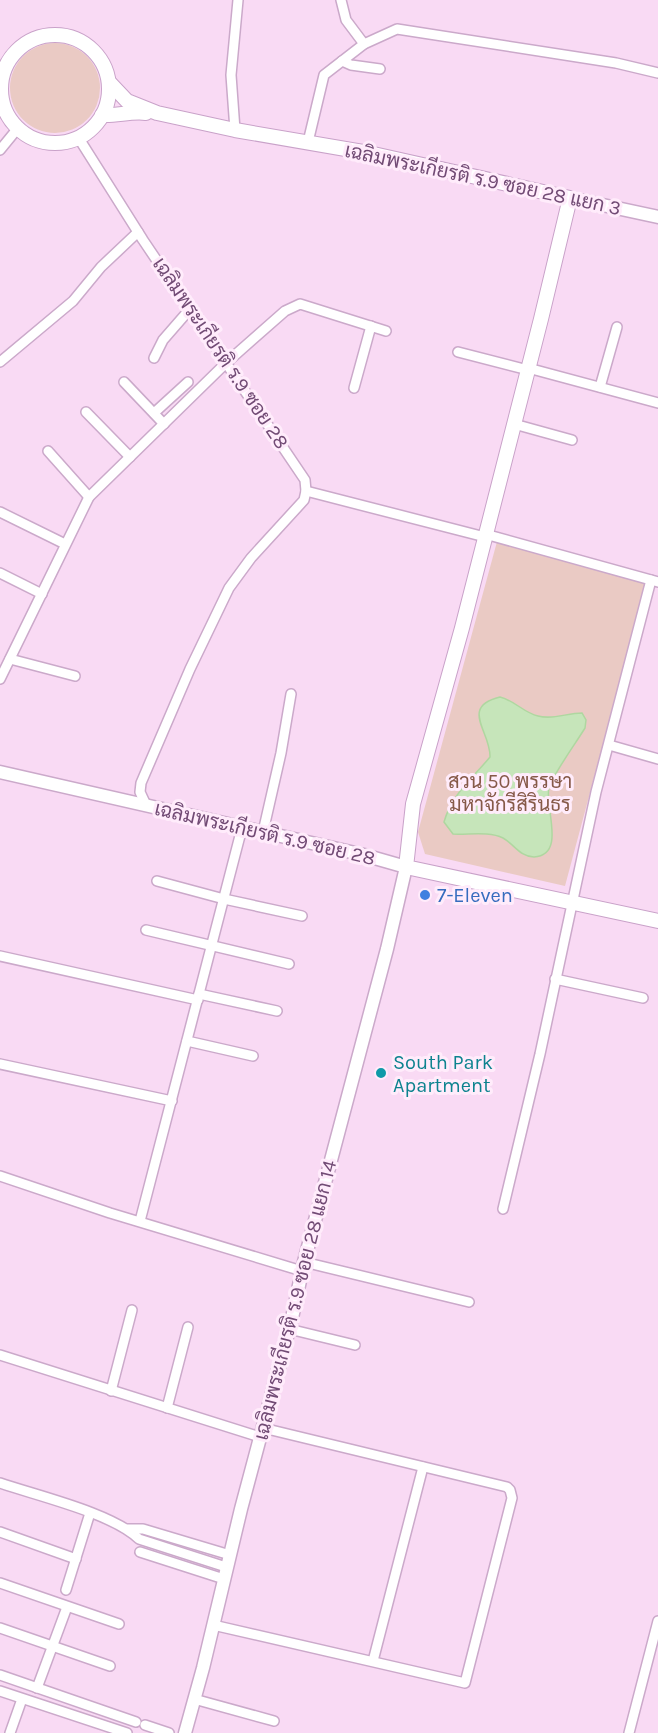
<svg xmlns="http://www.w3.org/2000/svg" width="658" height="1733" font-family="Karla,Sarabun,sans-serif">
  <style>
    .residential { fill: #f9daf4 }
    .green { fill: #eacac4 }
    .water { fill: #c6e5ba; stroke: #afd7a0; stroke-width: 1.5 }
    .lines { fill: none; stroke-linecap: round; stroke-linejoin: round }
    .minor-casing { stroke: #cba9ca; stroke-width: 12 }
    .tertiary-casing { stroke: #cba9ca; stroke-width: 15 }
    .secondary-casing { stroke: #c9a2c9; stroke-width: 16 }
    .minor { stroke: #fff; stroke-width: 9 }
    .tertiary { stroke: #fff; stroke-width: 12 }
    .secondary { stroke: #fff; stroke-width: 14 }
    .shop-dot { fill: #3f7fe0; stroke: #ffecfb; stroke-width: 2 }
    .culture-dot { fill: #0f9aa8; stroke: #ffecfb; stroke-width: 2 }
    .labels { text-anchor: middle; stroke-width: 6; stroke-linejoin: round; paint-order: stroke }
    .street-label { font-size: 20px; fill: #724b75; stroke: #ffecfb }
    .park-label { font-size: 20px; fill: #865948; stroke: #ffecfb }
    .shop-label { font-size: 20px; fill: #366cbe; stroke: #ffecfb; text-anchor: start }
    .culture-label { font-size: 20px; fill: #0d838f; stroke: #ffecfb; text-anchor: start }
  </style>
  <rect width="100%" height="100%" fill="#fce5f8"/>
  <rect class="residential" x="0" y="0" width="658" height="1733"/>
  <g class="green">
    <circle cx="55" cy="88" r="45"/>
    <path d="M498 538 647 580 565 886 425 854 418 832Z"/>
  </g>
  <path class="water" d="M500 697C514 700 524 713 538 716 553 720 567 713 582 713L586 720 585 728C576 743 553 774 549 788 544 806 567 855 534 857 520 857 514 844 503 838 489 831 468 835 453 834L444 822C452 794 472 779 490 757 491 732 459 707 500 697Z"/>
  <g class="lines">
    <defs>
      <g id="minor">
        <path d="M341 0 346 20 364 44"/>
        <path d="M342 61 351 65 380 69"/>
        <path d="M235 130 231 75 238 0"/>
        <path d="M78 137 143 240 305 480 306 491 304 500 251 558 229 588 190 669 141 783 140 792 146 805"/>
        <path d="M308 142 324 75 364 44 397 29 616 63 658 73"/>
        <path d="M0 150 18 128"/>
        <path d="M458 352 528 370"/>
        <path d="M154 358 163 340 190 309"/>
        <path d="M0 362 73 301 101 267 138 232"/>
        <path d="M528 368 658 403"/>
        <path d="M124 382 164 424"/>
        <path d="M600 387 617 327"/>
        <path d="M354 388 371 326"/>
        <path d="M86 412 130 457"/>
        <path d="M154 413 188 382"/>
        <path d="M514 424 572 440"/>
        <path d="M48 451 89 497"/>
        <path d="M306 491 485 537"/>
        <path d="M0 512 65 544"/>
        <path d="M485 534 658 582"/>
        <path d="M0 573 42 594"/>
        <path d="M10 659 75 676"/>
        <path d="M0 679 89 497 226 363 285 311 300 304 386 331"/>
        <path d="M609 745 658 759"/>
        <path d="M263 832 281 753 291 694"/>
        <path d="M157 881 224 899 302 916"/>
        <path d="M146 930 289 964"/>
        <path d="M0 956 198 1000"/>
        <path d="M555 979 643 998"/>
        <path d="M199 994 277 1011"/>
        <path d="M187 1041 253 1056"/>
        <path d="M0 1064 172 1101"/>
        <path d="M0 1176 110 1213 302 1271"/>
        <path d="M503 1209 540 1054 596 792 651 580"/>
        <path d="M140 1221 242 828"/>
        <path d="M304 1262 469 1302"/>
        <path d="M289 1329 355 1345"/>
        <path d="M0 1355 260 1437"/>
        <path d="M111 1391 132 1310"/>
        <path d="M167 1408 188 1327"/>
        <path d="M0 1483C38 1496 112 1513 139 1539L226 1567"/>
        <path d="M128 1529H143L230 1555"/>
        <path d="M0 1532 76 1559"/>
        <path d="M140 1552 224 1579"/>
        <path d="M0 1583 119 1624"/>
        <path d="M66 1590 90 1513"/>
        <path d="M213 1625 465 1683 512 1498 510 1490 507 1487 263 1428"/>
        <path d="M0 1628 110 1666"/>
        <path d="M373 1661 423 1467"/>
        <path d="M0 1675 136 1722"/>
        <path d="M37 1688 67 1607"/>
        <path d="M0 1691 127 1733"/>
        <path d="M194 1699 274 1721"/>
        <path d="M145 1725 169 1733"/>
        <path d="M10 1733 22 1699"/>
        <path d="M629 1733 658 1621"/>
      </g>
      <g id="tertiary">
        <path d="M570 198 658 217"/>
        <path d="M0 772 364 855 406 867 387 949 304 1262 292 1318 241 1509 203 1668 185 1733"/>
      </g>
      <g id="secondary">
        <circle cx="55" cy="89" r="54"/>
        <path d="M109 82 127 101 157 113 235 130 369 153 570 198 541 319 462 628 413 804 406 867 658 921"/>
        <path d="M102 115C117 116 131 111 146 113"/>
      </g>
    </defs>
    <use href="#minor" class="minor-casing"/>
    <use href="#tertiary" class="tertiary-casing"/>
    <use href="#secondary" class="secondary-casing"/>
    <use href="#minor" class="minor"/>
    <use href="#tertiary" class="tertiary"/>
    <use href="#secondary" class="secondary"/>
  </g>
  <circle class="shop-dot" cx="425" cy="895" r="6"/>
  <circle class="culture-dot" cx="381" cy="1073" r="6"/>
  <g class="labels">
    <g class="street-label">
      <text transform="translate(483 179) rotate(12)" y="7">เฉลิมพระเกียรติ ร.9 ซอย 28 แยก 3</text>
      <text transform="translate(221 353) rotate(56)" y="7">เฉลิมพระเกียรติ ร.9 ซอย 28</text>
      <text transform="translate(265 833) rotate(13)" y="7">เฉลิมพระเกียรติ ร.9 ซอย 28</text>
      <text transform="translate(295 1300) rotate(-76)" y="7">เฉลิมพระเกียรติ ร.9 ซอย 28 แยก 14</text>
    </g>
    <g class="park-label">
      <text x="510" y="788">สวน 50 พรรษา<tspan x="510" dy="23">มหาจักรีสิรินธร</tspan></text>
    </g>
    <g class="shop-label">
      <text x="437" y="902">7-Eleven</text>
    </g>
    <g class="culture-label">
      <text x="393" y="1069">South Park<tspan x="393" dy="23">Apartment</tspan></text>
    </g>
  </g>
</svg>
